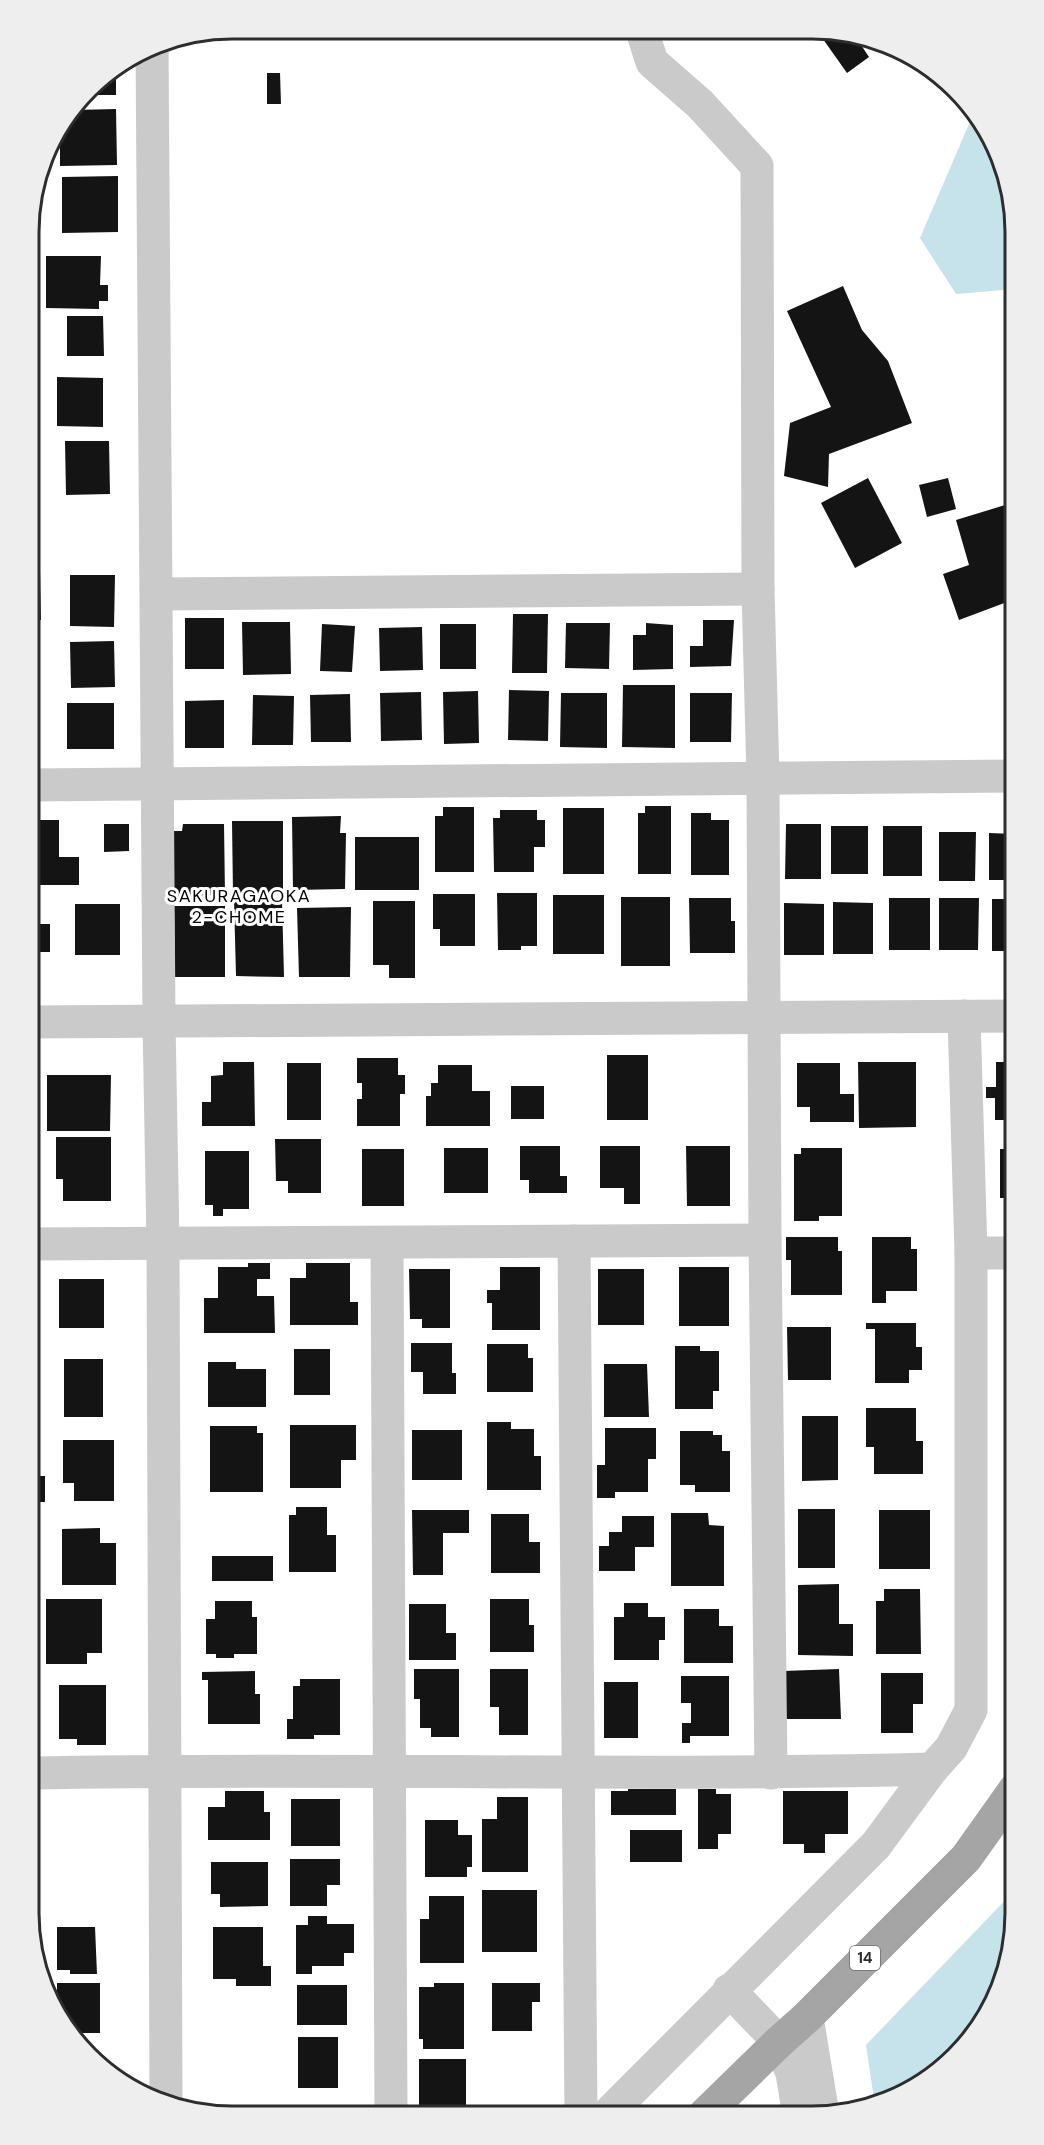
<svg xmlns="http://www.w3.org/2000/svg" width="1044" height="2145" font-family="'DM Sans',sans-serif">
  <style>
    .water { fill: #c6e2eb }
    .building { fill: #141414 }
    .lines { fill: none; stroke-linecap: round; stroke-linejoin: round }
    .minor { stroke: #cacaca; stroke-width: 33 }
    .tertiary { stroke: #cacaca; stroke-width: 33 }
    .primary { stroke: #a5a5a5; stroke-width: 33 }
    .labels { text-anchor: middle; stroke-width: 6; stroke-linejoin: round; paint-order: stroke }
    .shield { fill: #fff; stroke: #6c6c6c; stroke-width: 1.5 }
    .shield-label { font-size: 15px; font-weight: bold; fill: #2d2d2d }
    .neighbourhood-label { font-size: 18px; letter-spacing: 1.5px; fill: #000; stroke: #fff }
    .rim { fill: none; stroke: #2d2d2d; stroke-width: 3 }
  </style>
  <rect width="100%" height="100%" fill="#fff"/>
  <g class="water">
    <path d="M972 117 1005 167 1015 232V289L956 294 920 238Z"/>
    <path d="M1015 1890V1926L1000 1990 973 2037 925 2082 875 2106 866 2045Z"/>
  </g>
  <g class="building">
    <path d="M818 32 853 33 869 57 847 73Z"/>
    <path d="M116 68V95H85L98 79Z"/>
    <path d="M267 73H280L281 104H267Z"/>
    <path d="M116 109 117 165 60 166V129L74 110Z"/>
    <path d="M118 176V232L62 233V177Z"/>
    <path d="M46 256H101L100 285H108V301H99V309L46 308Z"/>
    <path d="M843 286 862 330 888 361 912 423 829 454 828 487 784 476 790 423 831 407 787 311Z"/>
    <path d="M67 316H103L104 356H67Z"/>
    <path d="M30 357 40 358 37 426H30Z"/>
    <path d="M57 377 103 378V427L57 426Z"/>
    <path d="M65 441H109L110 494 66 495Z"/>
    <path d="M30 443H33L32 494H30Z"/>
    <path d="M868 478 902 543 855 568 821 503Z"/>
    <path d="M948 478 956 509 927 517 919 485Z"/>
    <path d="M1015 502V599L959 620 943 574 969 565 956 520Z"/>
    <path d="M30 570H40L41 620 30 621Z"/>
    <path d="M70 575H115L114 627 70 626Z"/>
    <path d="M513 614H548L547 673H512Z"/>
    <rect x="185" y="618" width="39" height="51"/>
    <path d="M703 620H734L731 666 690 667V646H703Z"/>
    <path d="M242 622H290L291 674 243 675Z"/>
    <path d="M566 623H610L609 669 565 668Z"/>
    <path d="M646 623 673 625V669L633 670V635H646Z"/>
    <path d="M322 624 355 626 352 672 320 671Z"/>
    <rect x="440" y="624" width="36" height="45"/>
    <path d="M422 627 423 670 380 671 379 628Z"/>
    <path d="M114 641 115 687 71 688 70 642Z"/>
    <path d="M623 685H675V748L622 747Z"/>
    <path d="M509 690 549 691 548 741 508 740Z"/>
    <path d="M478 691 479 743 444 744 443 692Z"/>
    <path d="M421 692 422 740 381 741 380 693Z"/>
    <path d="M561 693H607V748L560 747Z"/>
    <path d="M690 693H732L731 742H690Z"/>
    <path d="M350 694 351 742H311L310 695Z"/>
    <path d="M253 695 294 696 293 745H252Z"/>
    <path d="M224 700V748H185V701Z"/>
    <rect x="67" y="703" width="47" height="46"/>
    <rect x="30" y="711" width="3" height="42"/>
    <path d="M645 806H671V874H638V813H645Z"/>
    <path d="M443 807H474V872H435V816H443Z"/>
    <rect x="563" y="808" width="41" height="66"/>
    <path d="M500 810H537V820H545V847H534V872H494L493 818H500Z"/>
    <path d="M691 813H711V820H729V875H691Z"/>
    <path d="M341 816 340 833H346L345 889 293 890 292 817Z"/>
    <path d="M30 820H59V857H79V885H30Z"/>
    <path d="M232 821H283V893L233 894Z"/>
    <path d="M104 824H129V851L104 852Z"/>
    <path d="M183 824H224L225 895 165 896 170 831H182Z"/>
    <path d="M786 824H821V879H785Z"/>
    <rect x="831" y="826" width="37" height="48"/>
    <rect x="883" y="826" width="39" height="50"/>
    <path d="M939 832H976L975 881H939Z"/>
    <path d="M989 833 1015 834V880H989Z"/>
    <rect x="355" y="837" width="64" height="53"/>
    <path d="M497 893H537V946H521V950H498Z"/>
    <path d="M433 894H475V946H440V929H433Z"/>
    <rect x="553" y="895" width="51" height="59"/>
    <rect x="621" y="897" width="49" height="69"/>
    <path d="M689 898H731V921H735V953H690Z"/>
    <rect x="889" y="898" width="41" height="52"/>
    <path d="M939 898H979L978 950H939Z"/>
    <rect x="992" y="899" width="23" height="52"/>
    <path d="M234 900H282L284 977 236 976Z"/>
    <path d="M373 901H415V978H389V965H373Z"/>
    <path d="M833 902 873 903V954H833Z"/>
    <path d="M30 903H35V924H50V952H39V971H29Z"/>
    <path d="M784 903 824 904V955H784Z"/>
    <rect x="75" y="904" width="45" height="51"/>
    <path d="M174 906H225V977H175Z"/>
    <path d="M351 907 350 977H299L297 908Z"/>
    <rect x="607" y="1055" width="41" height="65"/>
    <path d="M357 1058H398V1075H405V1094H400V1126H357V1099H362V1083H357Z"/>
    <path d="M223 1062H254L255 1126H202V1102H211V1076L223 1075Z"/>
    <path d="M858 1062H916V1127L859 1128Z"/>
    <path d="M996 1062H1015V1120H995V1098H986V1087H996Z"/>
    <rect x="287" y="1063" width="34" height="57"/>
    <path d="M797 1063H840V1094H854V1122H810V1107H797Z"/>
    <path d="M438 1065H472V1091H490V1126H426V1096H431V1083H438Z"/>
    <path d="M47 1075H111L110 1131H47Z"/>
    <rect x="511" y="1086" width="33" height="33"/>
    <path d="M56 1137H111V1201H63V1179H56Z"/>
    <path d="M275 1139H321V1193H288V1181H276Z"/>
    <path d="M520 1146H560V1176H567V1193H529V1180H520Z"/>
    <path d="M600 1146H640V1204H624V1188H600Z"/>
    <path d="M686 1146H730V1206H687Z"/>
    <rect x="444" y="1148" width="44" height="45"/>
    <path d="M801 1148H842V1216H819V1221H794V1154H801Z"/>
    <rect x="362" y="1149" width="42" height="57"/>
    <rect x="1000" y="1149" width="15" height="49"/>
    <path d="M205 1151H249V1209H223V1216H213V1205H205Z"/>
    <path d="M786 1237H838V1251H842V1295H791V1260H786Z"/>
    <path d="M872 1237H911V1249H917V1291H886V1303H872Z"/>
    <path d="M248 1263H270V1279H257V1296H274L275 1333H204V1298H218V1267H248Z"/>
    <path d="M306 1263H350V1302H358V1325H290V1278H306Z"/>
    <path d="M500 1267H540V1330H492V1303H487V1290H500Z"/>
    <rect x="679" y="1267" width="50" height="59"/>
    <path d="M409 1269H450V1328H422V1319H410Z"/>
    <rect x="598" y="1269" width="46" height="56"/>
    <rect x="59" y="1279" width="45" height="49"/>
    <path d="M866 1323H916V1347H922V1370H909V1383H875V1329H866Z"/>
    <path d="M787 1327H831V1380H788Z"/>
    <path d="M411 1343H452V1373H456V1394H423V1372H411Z"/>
    <path d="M487 1344H528V1358H533V1392H487Z"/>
    <path d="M675 1346H700V1351H719V1391H713V1409H675Z"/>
    <rect x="294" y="1349" width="36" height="46"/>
    <rect x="64" y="1359" width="39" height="58"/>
    <path d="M208 1362H236V1369H266V1407H208Z"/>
    <path d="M604 1364H647L649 1417H604Z"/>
    <path d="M866 1408H916V1441H923V1474H874V1447H866Z"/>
    <path d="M802 1416H838V1480L802 1481Z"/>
    <path d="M487 1422H511V1429H534V1456H541V1490H487Z"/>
    <path d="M290 1425H356V1460H341V1488H290Z"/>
    <path d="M210 1426H257V1433H263V1492H210Z"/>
    <path d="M605 1428H656V1459H648V1492H615V1498H597V1465H605Z"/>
    <rect x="412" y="1430" width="50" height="50"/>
    <path d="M680 1431H713V1435H722V1451H730V1492H695V1485H680Z"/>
    <path d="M63 1440H114V1501H74V1483H63Z"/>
    <rect x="29" y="1476" width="16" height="26"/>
    <path d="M296 1507H327V1535H336V1572H289V1515H296Z"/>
    <rect x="798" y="1509" width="37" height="59"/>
    <path d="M412 1510H469V1533H443V1575H413Z"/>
    <rect x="879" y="1510" width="51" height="59"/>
    <path d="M671 1513H708L709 1525 724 1526V1586H671Z"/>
    <path d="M491 1514H529V1542H540V1573H491Z"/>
    <path d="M622 1516H654V1547H635V1571H599V1546H609V1532H622Z"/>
    <path d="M100 1528V1543H116V1585H62V1529Z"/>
    <rect x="29" y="1540" width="10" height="34"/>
    <rect x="212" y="1556" width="61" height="25"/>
    <path d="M839 1584V1624H853V1656L798 1655V1585Z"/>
    <path d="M884 1589H920L921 1654H876V1601H884Z"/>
    <path d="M46 1599H102V1653H87V1664H46Z"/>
    <path d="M490 1599H529V1625H534V1652H490Z"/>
    <path d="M215 1601H252V1617H257V1654H234V1658H216V1654H206V1619H215Z"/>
    <path d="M624 1603H648V1617H665V1640H659V1660H614V1617H624Z"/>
    <path d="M409 1604H446V1633H456V1660H409Z"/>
    <path d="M684 1609H719V1626H733V1663H684Z"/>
    <path d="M414 1669H459V1737H431V1728H420V1699H414Z"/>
    <path d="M490 1669H528V1735H499V1707H490Z"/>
    <path d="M839 1669 841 1719H784L783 1671Z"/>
    <path d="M255 1671V1694H260V1724H208V1680H202V1672Z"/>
    <path d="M881 1673H923V1704H913V1733H881Z"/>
    <path d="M681 1676H729V1736H690V1743H682V1723H691V1703H681Z"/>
    <path d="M300 1679H340V1735H314V1739H287V1719H293V1686H300Z"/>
    <rect x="604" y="1682" width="34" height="56"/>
    <path d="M59 1685H106V1745H77V1739H59Z"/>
    <path d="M628 1789H676V1815H611V1791H628Z"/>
    <path d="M698 1789H716V1794H731V1834H718V1849H698Z"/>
    <path d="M225 1791H264V1812H270V1840H208V1807H225Z"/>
    <path d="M783 1791H848V1834H825V1853H804V1844H783Z"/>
    <path d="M497 1797H528V1872H482V1819H497Z"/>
    <rect x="291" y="1799" width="49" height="47"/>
    <path d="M425 1820H458V1835H472V1867H467V1877H425Z"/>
    <rect x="630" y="1830" width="52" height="32"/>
    <path d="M290 1859H340V1885H327V1906H290Z"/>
    <path d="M211 1862H268V1906L220 1907V1894H211Z"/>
    <rect x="482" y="1890" width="55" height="62"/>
    <path d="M429 1896H464V1963H420V1919H429Z"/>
    <path d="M308 1916H327V1924H354V1953H344V1966H312V1974H296V1925H308Z"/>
    <path d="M57 1927H95L97 1974H70V1970H57Z"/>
    <path d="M213 1927H263V1966H271V1986H236V1979H213Z"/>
    <path d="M57 1983H100V2033H76L57 2005Z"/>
    <path d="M434 1983H464V2049H423V2039H419V1987H434Z"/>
    <path d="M492 1983H540V2002H532V2031H492Z"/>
    <rect x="297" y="1985" width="50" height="40"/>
    <rect x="298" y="2037" width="40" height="51"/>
    <path d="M419 2059H466V2115H427V2112H419Z"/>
    <rect x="293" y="2109" width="48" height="6"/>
  </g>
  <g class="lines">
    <g class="minor">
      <path d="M642 31 652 62 700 104 757 166 758 589 763 778 765 1240 771 1773"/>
      <path d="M152 45 159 1022"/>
      <path d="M157 594 758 589"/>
      <path d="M30 785 1015 776"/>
      <path d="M574 1241 581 2116"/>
      <path d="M387 1243 391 2115"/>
      <path d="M29 1244 765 1240"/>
      <path d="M971 1253H1015"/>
      <path d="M29 1773C330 1767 631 1777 932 1769"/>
      <path d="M729 1990 779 2042 792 2073 799 2116"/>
      <path d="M807 2017 823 2115"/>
      <path d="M606 2116 876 1845 932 1769 951 1748 971 1710V1253L964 1016"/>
    </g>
    <g class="tertiary">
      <path d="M29 1022 1015 1016"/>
      <path d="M159 1022 163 1242 166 2104"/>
    </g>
    <path class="primary" d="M703 2116 779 2042 807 2017 966 1858 1015 1789"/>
  </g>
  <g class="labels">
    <rect class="shield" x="850" y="1946" width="30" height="24" rx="4.5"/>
    <g class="shield-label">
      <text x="865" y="1963">14</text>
    </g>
    <g class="neighbourhood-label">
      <text x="239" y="902">SAKURAGAOKA<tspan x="239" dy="21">2-CHOME</tspan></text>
    </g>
  </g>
  <path d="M0 0H1044V2145H0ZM232 39H812A193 193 0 0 1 1005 232V1913A193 193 0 0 1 812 2106H232A193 193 0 0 1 39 1913V232A193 193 0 0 1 232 39Z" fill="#eee" fill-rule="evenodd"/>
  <path class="rim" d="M232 39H812A193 193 0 0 1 1005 232V1913A193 193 0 0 1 812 2106H232A193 193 0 0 1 39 1913V232A193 193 0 0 1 232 39Z"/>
</svg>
